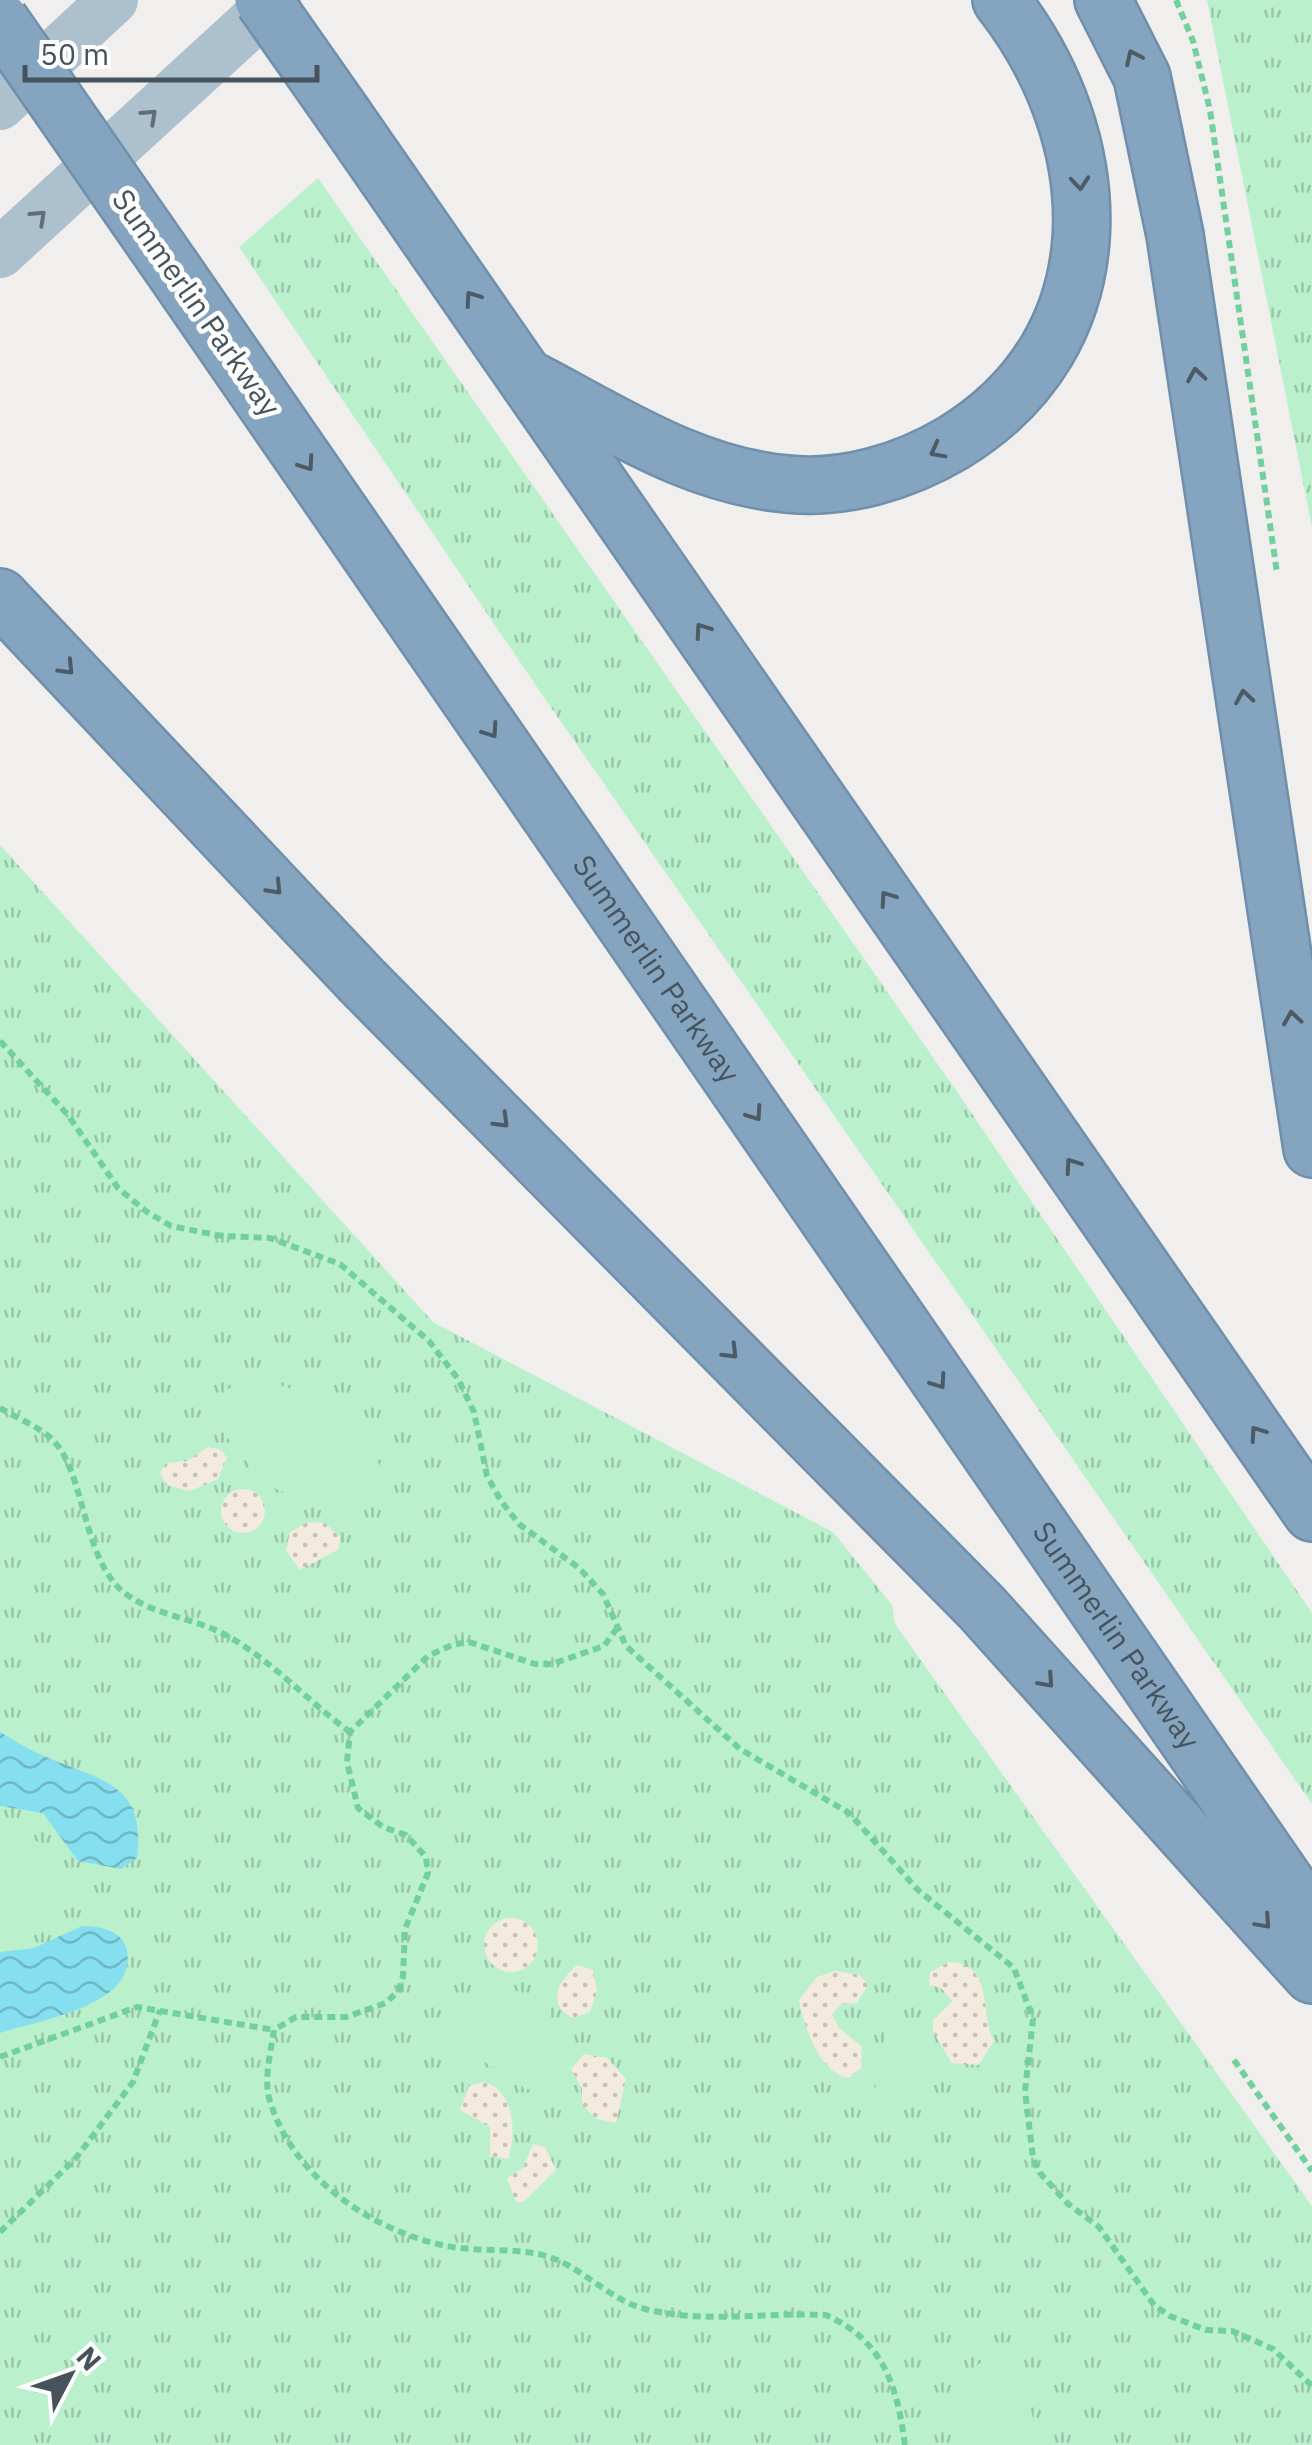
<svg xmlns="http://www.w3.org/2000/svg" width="1312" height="2445" font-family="'IBM Plex Sans',sans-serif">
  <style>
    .grass { fill: url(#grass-tufts) }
    .sand { fill: url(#sand-dots) }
    .pitch { fill: #baf1cc }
    .water { fill: url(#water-waves) }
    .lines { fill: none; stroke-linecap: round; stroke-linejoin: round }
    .motorway-casing { stroke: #6f8fab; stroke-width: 60 }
    .path { stroke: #71d09c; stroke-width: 6; stroke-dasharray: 8 5; stroke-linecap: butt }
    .primary { stroke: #adc0ce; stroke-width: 50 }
    .motorway { stroke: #84a4bf; stroke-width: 55 }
    .motorway-bridge-casing { stroke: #6f8fab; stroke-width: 60; stroke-linecap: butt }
    .motorway-bridge { stroke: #84a4bf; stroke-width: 55 }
    .oneway { stroke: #4c5b66 }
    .oneway2 { stroke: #606e78 }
    .labels { text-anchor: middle; stroke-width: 9; stroke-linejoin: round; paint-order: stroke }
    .street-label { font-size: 30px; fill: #46535c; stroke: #fff }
  </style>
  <defs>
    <pattern id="grass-tufts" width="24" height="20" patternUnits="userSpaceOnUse" patternTransform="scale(2.5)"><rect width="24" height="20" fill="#baf1cc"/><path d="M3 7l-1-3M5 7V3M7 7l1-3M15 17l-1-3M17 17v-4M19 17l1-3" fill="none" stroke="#99c6a9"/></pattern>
    <pattern id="sand-dots" width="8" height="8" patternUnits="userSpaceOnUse" patternTransform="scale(2.5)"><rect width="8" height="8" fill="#f3ebde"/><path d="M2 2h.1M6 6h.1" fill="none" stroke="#c7c1b7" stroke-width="1.8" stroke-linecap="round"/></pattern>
    <pattern id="water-waves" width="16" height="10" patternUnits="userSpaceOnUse" patternTransform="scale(2.5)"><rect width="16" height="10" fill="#86dfef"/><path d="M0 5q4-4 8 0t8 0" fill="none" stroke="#6fb7c5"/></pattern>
  </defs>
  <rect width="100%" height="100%" fill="#f1eeee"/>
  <g class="grass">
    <path d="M1207 0H1312V527Z"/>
    <path d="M318 178 953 1086 1312 1613V1804L543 696 239 247Z"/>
    <path d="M0 845 433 1322 833 1532 892 1605 895 1624 1312 2206V2445H0Z"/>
  </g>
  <g class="sand">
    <path d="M208 1447 219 1449 227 1457 218 1479 190 1491 166 1485 160 1473 166 1463 187 1461Z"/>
    <circle cx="243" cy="1511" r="22"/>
    <path d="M308 1522 325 1523 340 1537 339 1549 300 1570 286 1550 290 1532Z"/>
    <circle cx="511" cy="1945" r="27"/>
    <path d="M949 1962C995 1964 979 2013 994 2041L979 2065 952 2063 933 2032V2020L953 2001 941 1988 929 1985 930 1972Z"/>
    <path d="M577 1965 593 1970 597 1991 590 2012 573 2018C544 2003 559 1981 577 1965Z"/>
    <path d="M835 1971 860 1975 868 1985 857 2003 841 2004 832 2014 839 2028 862 2047 861 2068 849 2078C820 2074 804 2027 799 2000L817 1977Z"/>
    <path d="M584 2054 607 2058 626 2079 616 2123 597 2119 582 2105V2088L571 2069Z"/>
    <path d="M484 2082C515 2090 517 2135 508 2159L490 2156V2127L460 2110 469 2086Z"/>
    <path d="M533 2144 545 2147 556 2170 523 2202H516L507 2178 523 2168Z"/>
  </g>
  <g class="pitch">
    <path d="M250 1381C300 1383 374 1419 381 1475L369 1492C337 1507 290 1501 261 1480L211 1417C214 1395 229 1385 250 1381Z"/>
    <path d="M0 1827 44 1844C72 1885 42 1919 0 1928Z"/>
    <path d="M495 1988C542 1988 568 2028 561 2072L545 2091 526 2089 446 2037C436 2003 469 1995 495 1988Z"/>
    <path d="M901 2017C924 2024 939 2056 938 2079L915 2103 889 2110 874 2096 885 2034Z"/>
    <path d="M986 2360C1029 2355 1030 2415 1039 2445H968C960 2412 949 2378 986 2360Z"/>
  </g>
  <g class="water">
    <path d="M0 1732C14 1740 27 1749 42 1755 96 1780 147 1780 137 1858L121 1869 78 1861 43 1813 0 1806Z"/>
    <path d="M82 1926C98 1926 123 1930 127 1950 138 2006 39 2020 0 2033V1952L34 1948Z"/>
  </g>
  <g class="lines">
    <defs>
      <g id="motorway">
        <path d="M1103 0 1142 77 1175 235 1312 1149"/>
        <path d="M345 117 1312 1513"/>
        <path id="s1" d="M172 268 1312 1920"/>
        <path d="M535 382C615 424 694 476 787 484 844 490 904 472 953 443 1121 341 1111 140 1001 0"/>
        <path d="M0 597 362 981 982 1608 1312 1975"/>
      </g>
    </defs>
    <use href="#motorway" class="motorway-casing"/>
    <g class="path">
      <path d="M1176 0 1193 41 1210 110 1277 573"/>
      <path d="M0 1041 68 1115 118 1188 147 1212 171 1226 222 1236 270 1238 340 1264 429 1341 458 1379 474 1412 487 1476 501 1501 519 1524 579 1568 603 1594 626 1646 740 1749 849 1813 918 1890 1014 1968 1033 2019 1025 2091 1033 2158 1040 2173 1067 2203 1099 2227 1154 2305 1170 2316 1206 2330 1232 2331 1273 2349 1312 2386"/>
      <path d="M0 1408C15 1417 33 1424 47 1435 84 1462 80 1546 117 1586 142 1613 190 1617 222 1633 270 1658 307 1701 350 1732"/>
      <path d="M617 1628 604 1646 552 1664H535L469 1642 452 1645 428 1656 350 1732 347 1762 358 1808 383 1827 406 1835 426 1857 428 1873 405 1929 403 1976 399 1990 386 2003 346 2017H296L274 2030C271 2051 264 2076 269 2098 291 2176 371 2231 447 2246 477 2252 508 2248 538 2254 579 2262 606 2299 645 2309 706 2324 765 2312 826 2315 884 2341 897 2386 905 2445"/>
      <path d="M0 2057 137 2007 274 2030"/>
      <path d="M1234 2060 1312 2171"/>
      <path d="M0 2232 76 2158 133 2082 160 2010"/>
    </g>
    <g class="primary">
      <path d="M0 105 113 0"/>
      <path d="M0 253 276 0"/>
    </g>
    <use href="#motorway" class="motorway"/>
    <defs>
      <g id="motorway-bridge">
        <path d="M263 0 345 117"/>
        <path d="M0 20 172 268"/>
      </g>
    </defs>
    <use href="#motorway-bridge" class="motorway-bridge-casing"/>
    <use href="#motorway-bridge" class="motorway-bridge"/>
  </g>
  <defs><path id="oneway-chevron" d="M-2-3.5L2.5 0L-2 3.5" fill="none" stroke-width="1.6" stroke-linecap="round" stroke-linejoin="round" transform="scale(2.5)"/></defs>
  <g class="oneway">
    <use href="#oneway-chevron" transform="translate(1133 57) rotate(-115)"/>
    <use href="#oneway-chevron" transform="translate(1080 183) rotate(85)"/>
    <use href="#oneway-chevron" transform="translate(472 298) rotate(-125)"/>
    <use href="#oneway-chevron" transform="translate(1196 375) rotate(-99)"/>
    <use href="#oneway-chevron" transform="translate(937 451) rotate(152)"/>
    <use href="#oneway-chevron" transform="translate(307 464) rotate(55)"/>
    <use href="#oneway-chevron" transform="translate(702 630) rotate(-125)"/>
    <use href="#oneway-chevron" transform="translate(67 668) rotate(46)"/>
    <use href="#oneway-chevron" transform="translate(1244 697) rotate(-99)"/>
    <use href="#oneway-chevron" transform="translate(491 731) rotate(55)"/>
    <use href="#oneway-chevron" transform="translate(275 888) rotate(47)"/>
    <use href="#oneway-chevron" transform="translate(887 898) rotate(-125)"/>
    <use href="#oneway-chevron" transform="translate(1292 1018) rotate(-99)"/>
    <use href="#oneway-chevron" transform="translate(755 1114) rotate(55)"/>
    <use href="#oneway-chevron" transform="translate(502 1121) rotate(45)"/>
    <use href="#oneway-chevron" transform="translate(1072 1165) rotate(-125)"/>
    <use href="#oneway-chevron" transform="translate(731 1352) rotate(45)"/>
    <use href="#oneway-chevron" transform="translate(939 1382) rotate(55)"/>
    <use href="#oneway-chevron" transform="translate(1257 1433) rotate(-125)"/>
    <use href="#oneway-chevron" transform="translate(1047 1681) rotate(48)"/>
    <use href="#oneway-chevron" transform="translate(1264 1922) rotate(48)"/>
  </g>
  <g class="oneway2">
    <use href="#oneway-chevron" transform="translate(150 116) rotate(-43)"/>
    <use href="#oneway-chevron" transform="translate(39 217) rotate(-43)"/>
  </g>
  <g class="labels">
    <g class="street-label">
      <text transform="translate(196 303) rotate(55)" y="10">Summerlin Parkway</text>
      <text dy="10" stroke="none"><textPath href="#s1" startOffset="852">Summerlin Parkway</textPath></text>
      <text dy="10" stroke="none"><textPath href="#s1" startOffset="1662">Summerlin Parkway</textPath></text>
    </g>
  </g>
  <g transform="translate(70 2375) rotate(49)" stroke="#ffffff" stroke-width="8" paint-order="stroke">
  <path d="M0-8L18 38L0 25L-18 38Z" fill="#46535c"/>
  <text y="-15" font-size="28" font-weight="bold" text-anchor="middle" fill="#46535c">N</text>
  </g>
  <path d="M25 65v15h292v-15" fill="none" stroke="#46535c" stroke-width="5"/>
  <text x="40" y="65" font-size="30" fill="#46535c" stroke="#ffffff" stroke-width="8" paint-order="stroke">50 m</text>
</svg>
